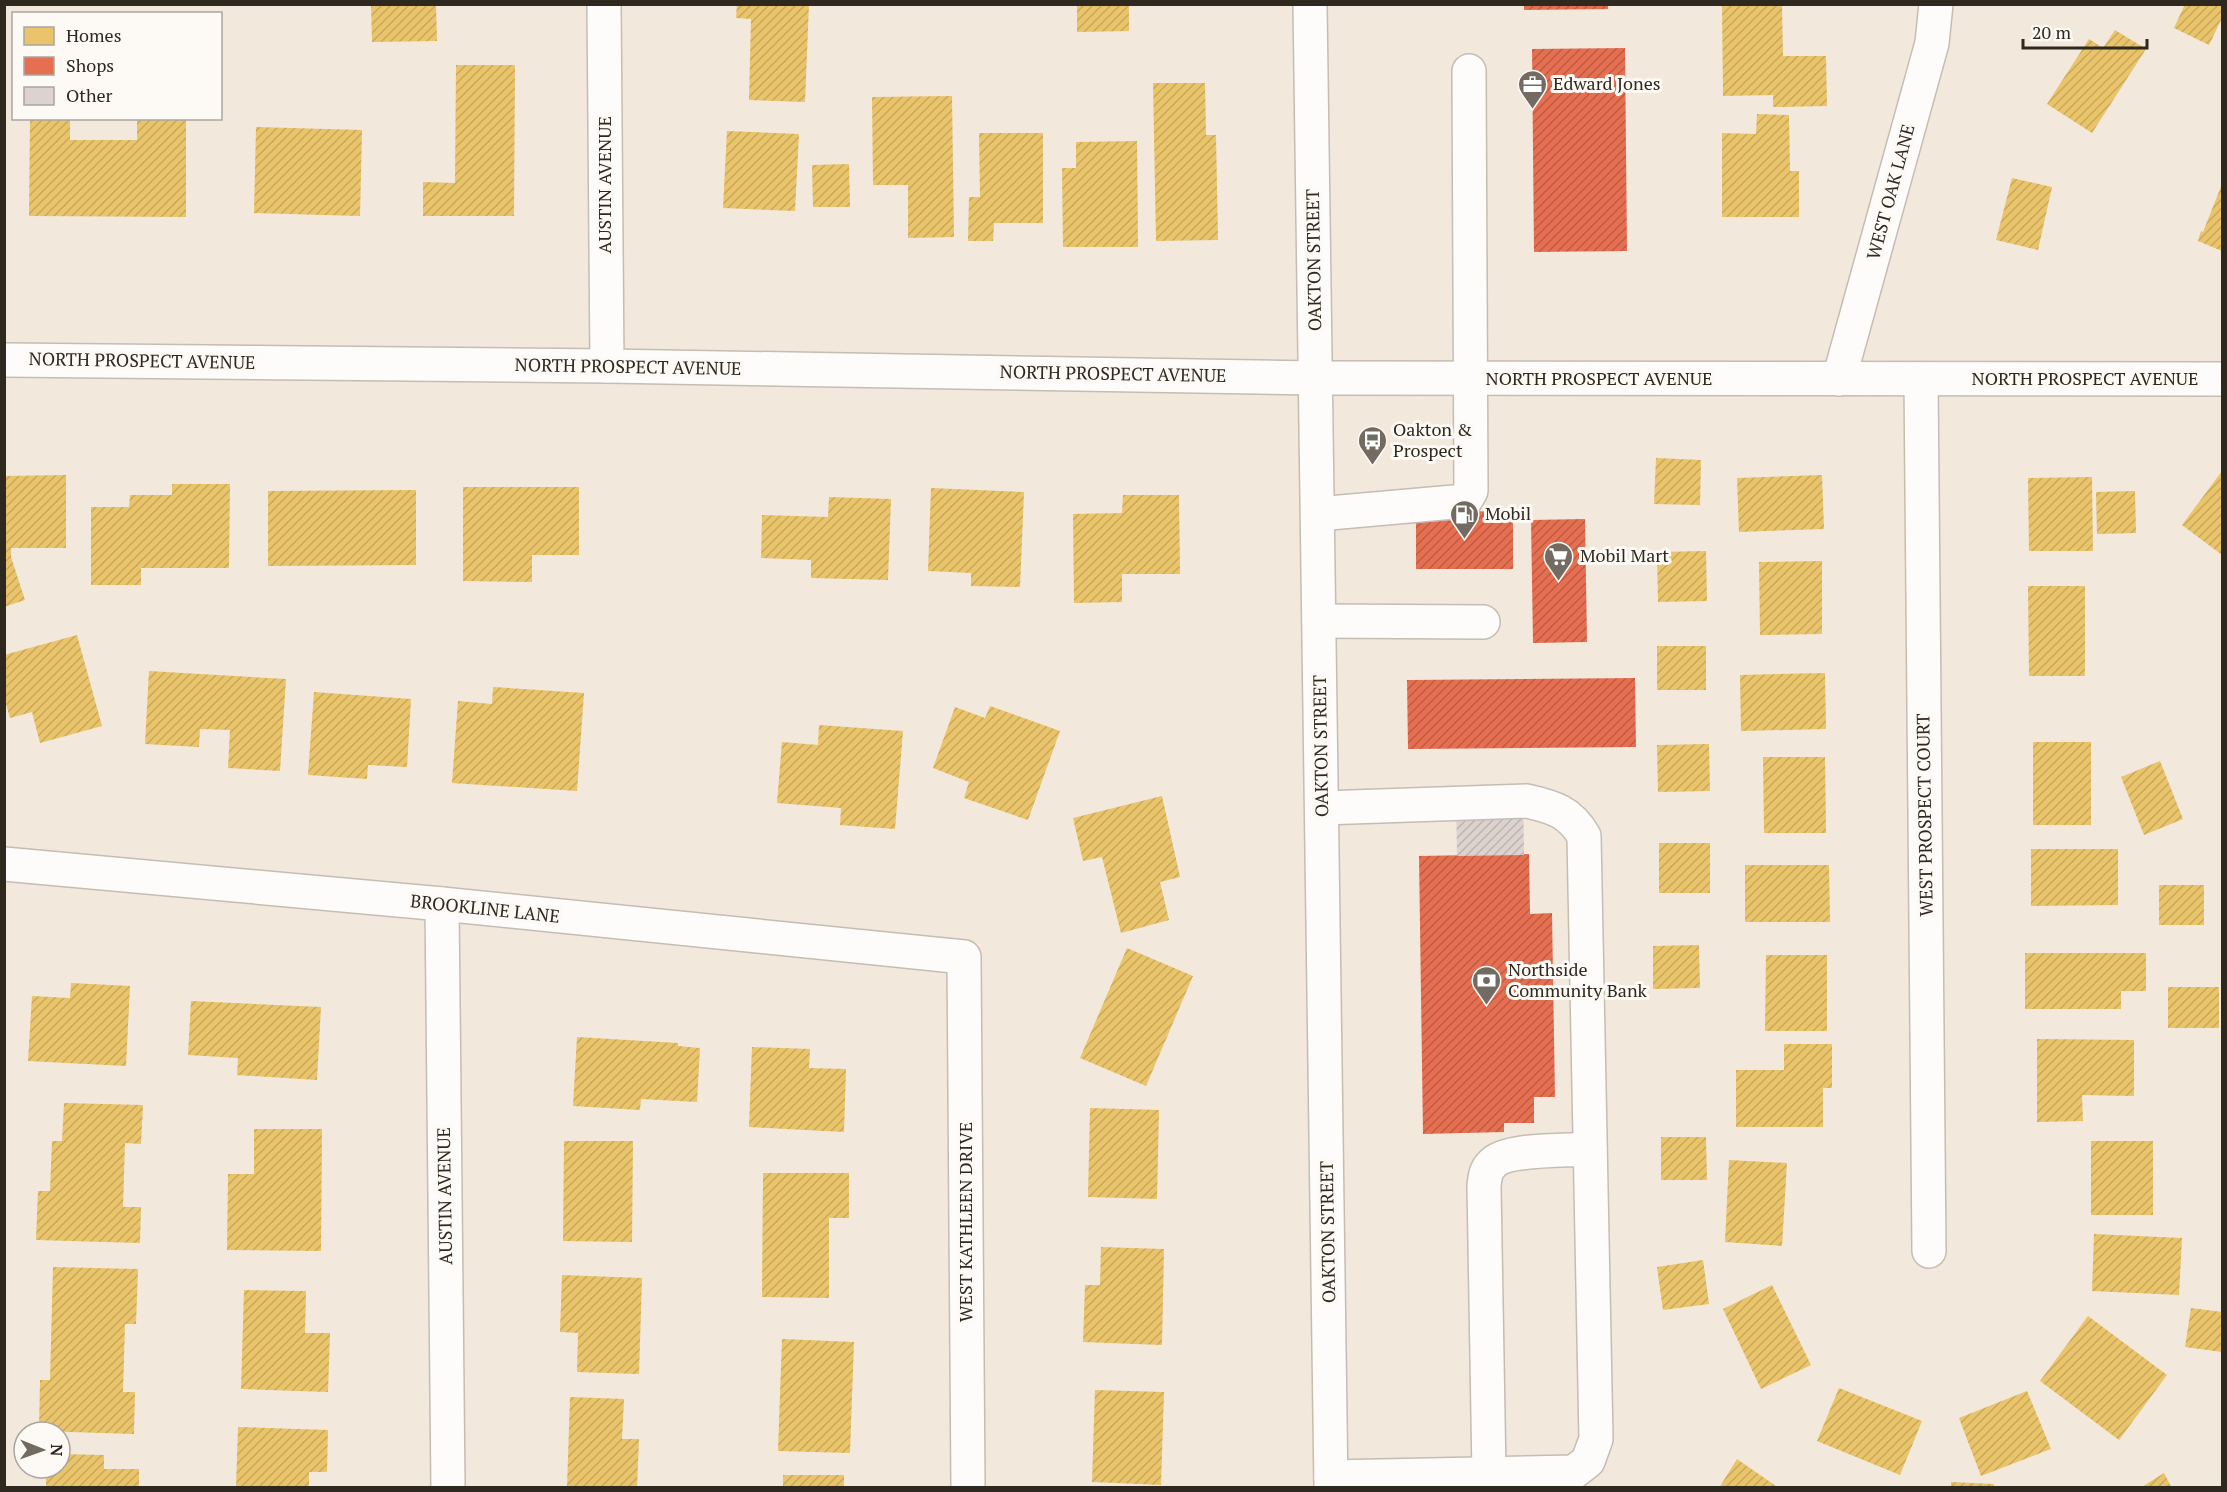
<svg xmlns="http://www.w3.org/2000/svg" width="2227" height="1492" font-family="'PT Serif',serif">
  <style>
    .homes { fill: url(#homes-hatch) }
    .shops { fill: url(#shops-hatch) }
    .building { fill: url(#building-hatch) }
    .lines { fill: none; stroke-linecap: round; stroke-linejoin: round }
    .minor-casing { stroke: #c5bcb3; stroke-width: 36 }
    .major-casing { stroke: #c5bcb3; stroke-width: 36 }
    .minor { stroke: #fdfcfa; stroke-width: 33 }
    .major { stroke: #fdfcfa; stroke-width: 33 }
    .labels { text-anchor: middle; stroke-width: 6; stroke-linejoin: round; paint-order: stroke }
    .poi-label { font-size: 18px; fill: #2e281f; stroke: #fdf9f4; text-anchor: start }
    .street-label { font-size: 18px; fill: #2e281f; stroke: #fdf9f4 }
  </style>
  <defs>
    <pattern id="homes-hatch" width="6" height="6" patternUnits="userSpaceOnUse" patternTransform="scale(1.5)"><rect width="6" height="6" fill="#e9c46a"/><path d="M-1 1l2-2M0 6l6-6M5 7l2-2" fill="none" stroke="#c8a85b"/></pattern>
    <pattern id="shops-hatch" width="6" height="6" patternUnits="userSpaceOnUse" patternTransform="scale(1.5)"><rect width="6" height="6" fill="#e76f51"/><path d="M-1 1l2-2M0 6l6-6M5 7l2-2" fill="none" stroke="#bc5b43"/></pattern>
    <pattern id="building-hatch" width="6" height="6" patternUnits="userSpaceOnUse" patternTransform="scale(1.5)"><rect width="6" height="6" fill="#dcd2ce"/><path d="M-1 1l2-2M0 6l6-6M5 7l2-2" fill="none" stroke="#bdb4b0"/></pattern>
  </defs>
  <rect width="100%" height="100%" fill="#f3e8dc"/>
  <g class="homes">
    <path d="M371 4H436L437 41 372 42Z"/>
    <path d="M737 4H809L805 102 749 100 751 19 736 18Z"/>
    <path d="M1077 4H1129V31L1077 32Z"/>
    <path d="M1722 4H1782L1783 56H1826L1827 106 1773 107V95L1723 96Z"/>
    <path d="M2185 4H2222V18L2209 45 2174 28Z"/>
    <path d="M2115 30 2146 49 2092 133 2047 104 2089 39 2103 48Z"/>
    <path d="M456 65H515L514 216H423V182L455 183Z"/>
    <path d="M1153 83H1205L1206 135H1216L1218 240 1156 241Z"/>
    <path d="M952 96 954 237 908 238V185H873L872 97Z"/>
    <path d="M1757 114 1789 115 1790 171H1799V217H1722V133L1756 134Z"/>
    <path d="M30 118H70V140H137V118H186V217L29 216Z"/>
    <path d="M256 127 362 130 360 216 254 213Z"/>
    <path d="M727 131 799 134 795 211 723 208Z"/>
    <path d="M979 133H1043V223H994L993 241H968L969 197H980Z"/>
    <path d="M1137 141 1138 247H1063L1062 168H1076V142Z"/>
    <path d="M849 164 850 207H813L812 165Z"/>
    <path d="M2012 178 2052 187 2038 250 1996 240Z"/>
    <path d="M2222 184V251L2198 241 2201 231 2203 232Z"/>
    <path d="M1656 458 1701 460 1700 505 1654 504Z"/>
    <path d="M2222 471V555L2182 525Z"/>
    <path d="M66 475V548H11V557L25 600 4 607V476Z"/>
    <path d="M1822 475 1824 529 1739 532 1737 478Z"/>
    <path d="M2092 477 2093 551H2029L2028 478Z"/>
    <path d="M172 484H230L229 568H141V585H91V507H129L130 495H172Z"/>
    <path d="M463 487H579V555H532V582L463 581Z"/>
    <path d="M931 488 1024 492 1020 587 971 586V573L928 571Z"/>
    <path d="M416 490V565L268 566V491Z"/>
    <path d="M2135 491 2136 533 2097 534 2096 492Z"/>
    <path d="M1123 495H1179L1180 574H1122V602L1074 603 1073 514 1122 513Z"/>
    <path d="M829 497 891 499 888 580 811 578V560L761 558 762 515 828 517Z"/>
    <path d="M1706 551 1707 601 1658 602 1657 552Z"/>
    <path d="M1822 561V634L1760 635 1759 562Z"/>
    <path d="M2028 586H2085V676H2029Z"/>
    <path d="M77 635 102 726 40 743 32 712 10 718 4 697V655Z"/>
    <rect x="1657" y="646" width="49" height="44"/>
    <path d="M149 671 286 679 280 771 228 768 230 730 200 729 199 747 145 744Z"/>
    <path d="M1825 673 1826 729 1741 731 1740 675Z"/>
    <path d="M493 687 584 693 577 791 452 783 458 701 492 704Z"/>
    <path d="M314 692 411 699 407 767 368 765 367 779 308 775Z"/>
    <path d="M990 706 1060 731 1028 820 964 798 969 782 933 768 955 707 985 718Z"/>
    <path d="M819 725 903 731 895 829 840 825 841 808 777 803 782 742 818 745Z"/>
    <rect x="2033" y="742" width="58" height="83"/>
    <path d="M1709 744 1710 791 1658 792 1657 745Z"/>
    <path d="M1763 757H1825L1826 833H1764Z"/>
    <path d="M2160 761 2183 819 2144 835 2121 777Z"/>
    <path d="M1162 796 1180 877 1160 882 1169 920 1121 933 1102 857 1083 861 1073 818Z"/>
    <rect x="1659" y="843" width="51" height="50"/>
    <path d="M2031 849H2118V905L2031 906Z"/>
    <path d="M1745 865H1829L1830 922H1745Z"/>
    <rect x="2159" y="885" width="45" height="40"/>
    <path d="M1699 945 1700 988 1653 989V946Z"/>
    <path d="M1127 948 1193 976 1146 1086 1080 1058Z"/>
    <path d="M2025 953H2146V991H2121V1009H2025Z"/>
    <path d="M1766 955H1827V1031H1765Z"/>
    <path d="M71 983 130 986 126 1066 28 1061 32 996 70 998Z"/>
    <rect x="2168" y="987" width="51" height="41"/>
    <path d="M191 1001 321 1007 317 1080 237 1075 238 1058 188 1055Z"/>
    <path d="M577 1037 678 1043V1046L700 1048 697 1102 641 1099 640 1110 573 1106Z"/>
    <path d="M2037 1039 2134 1040V1096L2082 1095 2083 1121 2037 1122Z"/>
    <path d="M1784 1044H1832V1088H1823V1127H1736V1070H1784Z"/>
    <path d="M752 1047 810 1049 809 1068 846 1069 844 1132 749 1127Z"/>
    <path d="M64 1103 143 1105 141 1144 125 1143 123 1207H141L140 1243 36 1240 38 1191H50L52 1141H62Z"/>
    <path d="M1090 1108 1159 1110 1157 1199 1088 1197Z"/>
    <path d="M254 1129H322L321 1251 227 1250 228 1174H254Z"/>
    <path d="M1661 1137H1706L1707 1180H1661Z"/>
    <path d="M564 1141H633L632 1242 563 1241Z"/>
    <rect x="2091" y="1141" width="62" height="74"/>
    <path d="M1729 1160 1787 1163 1782 1246 1725 1242Z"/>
    <path d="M763 1173H849V1218H829V1298L762 1297Z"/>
    <path d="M2094 1234 2182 1238 2179 1295 2092 1291Z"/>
    <path d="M1101 1247 1164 1249 1162 1345 1083 1342 1085 1285H1100Z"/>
    <path d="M1703 1260 1709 1304 1663 1310 1657 1267Z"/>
    <path d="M53 1267 138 1269 136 1324H125L123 1392H135L134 1434 39 1431 40 1380H50Z"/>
    <path d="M562 1275 642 1278 639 1374 577 1372 578 1333 560 1332Z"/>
    <path d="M1772 1285 1811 1365 1761 1389 1723 1309Z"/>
    <path d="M244 1290 306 1291 305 1333H330L328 1392 241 1389Z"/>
    <path d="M2191 1308 2222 1312V1352L2185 1347Z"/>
    <path d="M2088 1316 2167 1375 2119 1440 2040 1381Z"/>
    <path d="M782 1339 854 1342 850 1453 778 1451Z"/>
    <path d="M1839 1388 1922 1421 1900 1475 1817 1441Z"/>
    <path d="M1095 1390 1164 1392 1161 1485 1092 1482Z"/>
    <path d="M2027 1391 2051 1449 1981 1476 1959 1418Z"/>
    <path d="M570 1397 624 1399 622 1439H639L637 1488H567Z"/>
    <path d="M238 1427 328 1430 327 1472H309V1488H236Z"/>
    <path d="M60 1454 104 1455V1469H139V1488H46V1468H60Z"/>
    <path d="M1737 1459 1776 1486 1775 1488H1719Z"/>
    <path d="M2164 1473 2172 1488H2140Z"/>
    <rect x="783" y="1475" width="61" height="13"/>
    <path d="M1951 1482 1994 1484V1488H1951Z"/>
  </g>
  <g class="shops">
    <path d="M1524 4H1608V9L1524 10Z"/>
    <path d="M1625 48 1627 251 1534 252 1532 49Z"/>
    <path d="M1513 511V569H1416V512Z"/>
    <path d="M1585 519 1587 642 1533 643 1531 520Z"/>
    <path d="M1635 678 1636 747 1408 749 1407 680Z"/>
    <path d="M1529 854 1530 914 1552 913 1555 1097H1534V1123H1504V1132L1423 1134 1419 856Z"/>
  </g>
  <path class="building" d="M1523 788 1524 855 1457 856 1456 789Z"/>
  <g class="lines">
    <defs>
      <g id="minor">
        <path d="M604 4 607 366"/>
        <path d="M4 360 607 366 1316 378 2222 379"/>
        <path d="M1839 379 1932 43 1936 4"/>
        <path d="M1921 379 1929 1251"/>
        <path d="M1318 514 1465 501 1471 491 1469 71"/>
        <path d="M1319 621 1483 622"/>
        <path d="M1322 808 1527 801C1554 807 1570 812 1584 836L1596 1439 1588 1461 1574 1472 1331 1477"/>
        <path d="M4 864 442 904 964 957 968 1488"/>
        <path d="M442 904 448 1488"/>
        <path d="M1489 1474 1484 1186C1485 1178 1485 1171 1492 1164 1506 1148 1568 1151 1590 1149"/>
      </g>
      <path id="major" d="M1310 4 1331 1488"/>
    </defs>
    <use href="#minor" class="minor-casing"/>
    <use href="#major" class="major-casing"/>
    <use href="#minor" class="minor"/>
    <use href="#major" class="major"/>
  </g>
  <defs>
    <symbol id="office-pin" viewBox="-11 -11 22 30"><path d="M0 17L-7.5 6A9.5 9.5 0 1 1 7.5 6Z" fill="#736b61" stroke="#fdf9f4"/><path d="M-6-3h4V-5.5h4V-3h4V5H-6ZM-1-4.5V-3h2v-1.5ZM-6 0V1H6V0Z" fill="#fff"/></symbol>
    <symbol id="bus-pin" viewBox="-11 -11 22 30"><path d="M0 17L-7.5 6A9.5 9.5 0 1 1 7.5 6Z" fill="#736b61" stroke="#fdf9f4"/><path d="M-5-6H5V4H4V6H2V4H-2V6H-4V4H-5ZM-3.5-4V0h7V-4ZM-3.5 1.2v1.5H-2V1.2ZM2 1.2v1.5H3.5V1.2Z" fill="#fff"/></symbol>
    <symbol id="fuel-pin" viewBox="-11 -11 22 30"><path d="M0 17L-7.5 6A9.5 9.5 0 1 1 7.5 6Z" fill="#736b61" stroke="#fdf9f4"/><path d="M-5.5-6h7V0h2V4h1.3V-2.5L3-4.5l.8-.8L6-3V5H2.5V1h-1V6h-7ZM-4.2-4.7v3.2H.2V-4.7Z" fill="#fff"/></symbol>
    <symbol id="supermarket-pin" viewBox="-11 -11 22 30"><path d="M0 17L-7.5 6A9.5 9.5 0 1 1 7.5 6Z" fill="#736b61" stroke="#fdf9f4"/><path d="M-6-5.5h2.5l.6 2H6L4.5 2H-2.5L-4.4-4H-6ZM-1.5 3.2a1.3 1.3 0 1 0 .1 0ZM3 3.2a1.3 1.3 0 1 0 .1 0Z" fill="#fff"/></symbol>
    <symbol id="bank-pin" viewBox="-11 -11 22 30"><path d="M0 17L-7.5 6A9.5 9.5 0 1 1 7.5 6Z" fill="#736b61" stroke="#fdf9f4"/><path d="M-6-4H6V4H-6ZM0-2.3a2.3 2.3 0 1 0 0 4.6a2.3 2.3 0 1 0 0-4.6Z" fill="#fff"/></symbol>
  </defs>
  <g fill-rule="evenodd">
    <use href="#office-pin" x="1516" y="68" width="33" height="45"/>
    <use href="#bus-pin" x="1356" y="424" width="33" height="45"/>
    <use href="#fuel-pin" x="1448" y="498" width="33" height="45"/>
    <use href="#supermarket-pin" x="1542" y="540" width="33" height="45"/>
    <use href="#bank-pin" x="1470" y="964" width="33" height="45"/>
  </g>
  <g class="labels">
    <g class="poi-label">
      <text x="1553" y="90">Edward Jones</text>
      <text x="1393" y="436">Oakton &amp;<tspan x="1393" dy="21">Prospect</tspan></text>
      <text x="1485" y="520">Mobil</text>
      <text x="1580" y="562">Mobil Mart</text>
      <text x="1508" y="976">Northside<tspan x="1508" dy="21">Community Bank</tspan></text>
    </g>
    <g class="street-label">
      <text transform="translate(605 185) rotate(-90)" y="6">AUSTIN AVENUE</text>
      <text transform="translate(1891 192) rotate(-75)" y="6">WEST OAK LANE</text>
      <text transform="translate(1314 260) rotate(-91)" y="6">OAKTON STREET</text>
      <text transform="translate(142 361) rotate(1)" y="6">NORTH PROSPECT AVENUE</text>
      <text transform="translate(628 367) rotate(1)" y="6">NORTH PROSPECT AVENUE</text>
      <text transform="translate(1113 374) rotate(1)" y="6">NORTH PROSPECT AVENUE</text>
      <text x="1599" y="385">NORTH PROSPECT AVENUE</text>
      <text x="2085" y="385">NORTH PROSPECT AVENUE</text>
      <text transform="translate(1321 746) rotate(-91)" y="6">OAKTON STREET</text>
      <text transform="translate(1925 815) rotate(-91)" y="6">WEST PROSPECT COURT</text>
      <text transform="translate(485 909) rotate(6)" y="6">BROOKLINE LANE</text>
      <text transform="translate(445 1196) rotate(-91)" y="6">AUSTIN AVENUE</text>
      <text transform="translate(966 1222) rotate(-90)" y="6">WEST KATHLEEN DRIVE</text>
      <text transform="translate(1328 1232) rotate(-91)" y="6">OAKTON STREET</text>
    </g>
  </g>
  <rect width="2227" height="1492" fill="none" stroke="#2e281f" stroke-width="12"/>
  <rect x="12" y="12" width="210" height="108" fill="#fdf9f4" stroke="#aaa59f" stroke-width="1.5"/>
  <rect x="24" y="27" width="30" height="18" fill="#e9c46a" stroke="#aaa59f" stroke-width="1.5"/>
  <text x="66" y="42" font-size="18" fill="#2e281f">Homes</text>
  <rect x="24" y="57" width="30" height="18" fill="#e76f51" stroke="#aaa59f" stroke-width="1.5"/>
  <text x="66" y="72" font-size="18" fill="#2e281f">Shops</text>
  <rect x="24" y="87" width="30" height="18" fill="#dcd2ce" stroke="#aaa59f" stroke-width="1.5"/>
  <text x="66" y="102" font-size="18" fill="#2e281f">Other</text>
  <g transform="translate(42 1450) rotate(91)"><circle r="28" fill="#fdf9f4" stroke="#aaa59f" stroke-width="1.5"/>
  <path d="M0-4.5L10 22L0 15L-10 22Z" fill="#736b61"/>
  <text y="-9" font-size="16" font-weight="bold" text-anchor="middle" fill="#2e281f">N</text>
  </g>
  <path d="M2023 39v9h124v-9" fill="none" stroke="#2e281f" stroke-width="3"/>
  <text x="2032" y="39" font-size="18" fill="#2e281f" stroke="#fdf9f4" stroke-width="4.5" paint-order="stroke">20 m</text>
</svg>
